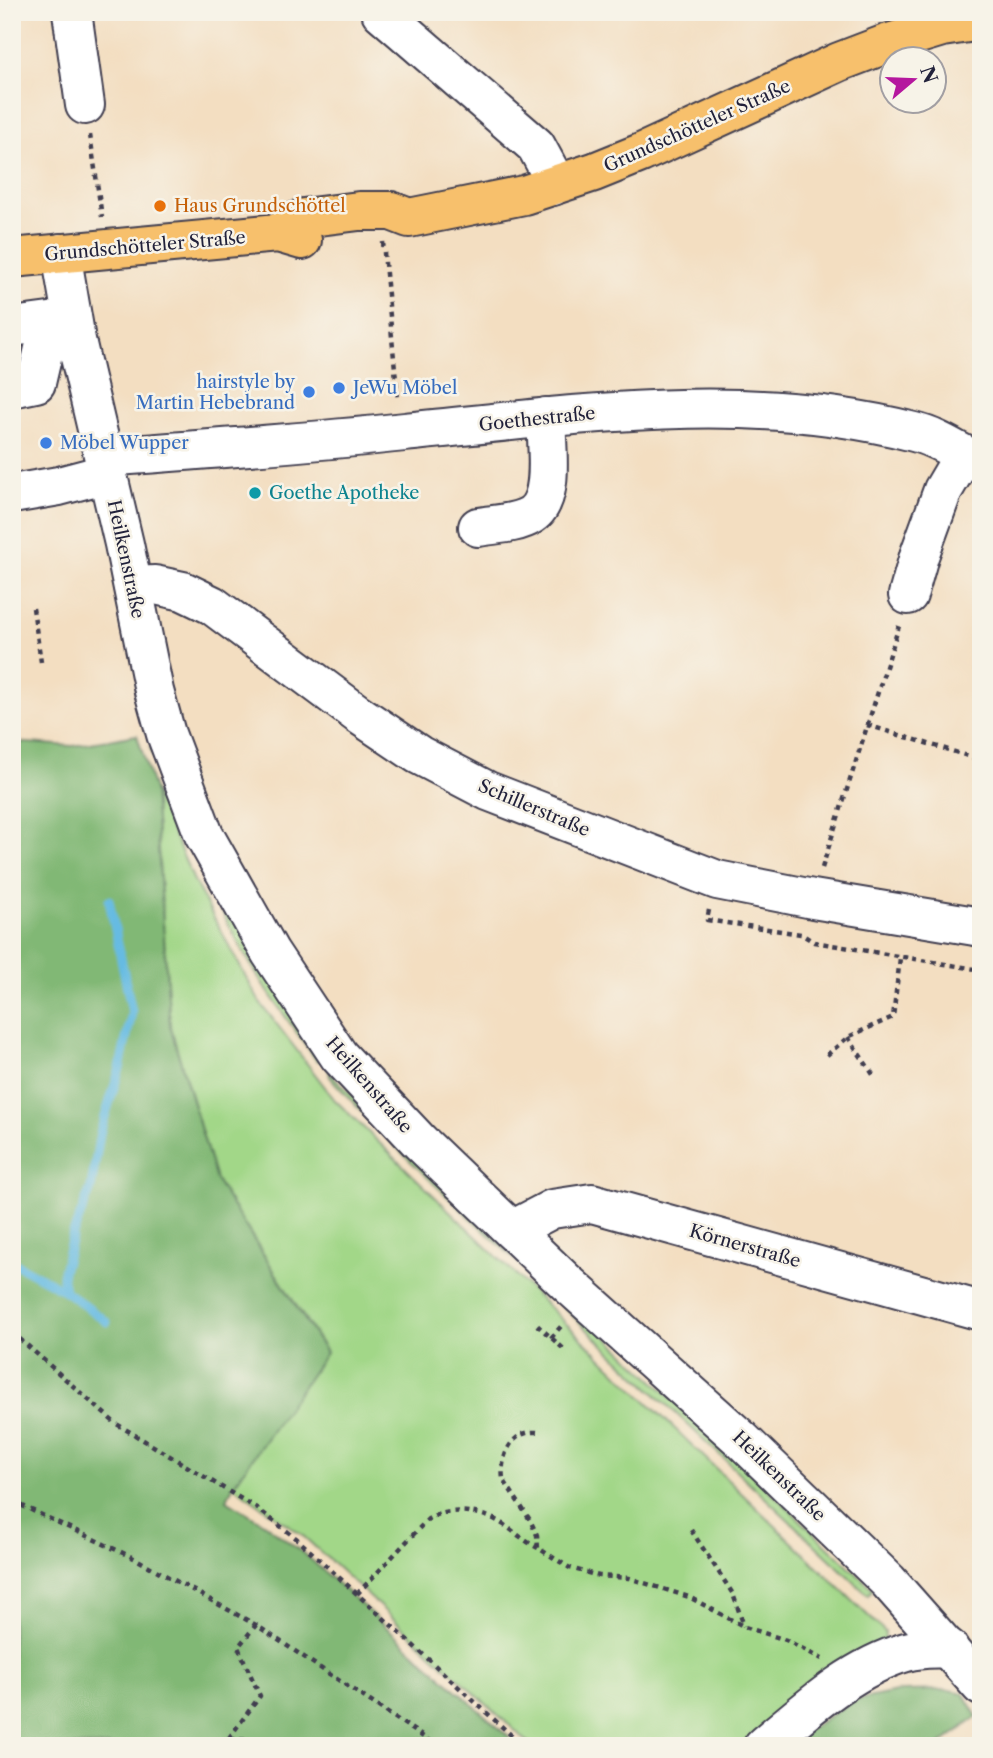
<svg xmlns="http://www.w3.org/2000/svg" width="993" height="1758" font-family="'Libre Caslon Text',serif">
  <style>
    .green { fill: #a2d788; stroke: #627c62; stroke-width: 2 }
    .forest { fill: #81b874; stroke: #526d58; stroke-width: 2 }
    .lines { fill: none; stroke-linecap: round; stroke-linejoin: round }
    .stream { stroke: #66bbe2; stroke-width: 9 }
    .minor-casing { stroke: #413e4f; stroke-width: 42 }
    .major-casing { stroke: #413e4f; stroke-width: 42 }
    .path { stroke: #413e4f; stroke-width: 4.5; stroke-dasharray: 5 5; stroke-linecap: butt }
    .minor { stroke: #fff; stroke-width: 38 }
    .major { stroke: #f7c06c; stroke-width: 38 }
    .food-dot { fill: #e8710a; stroke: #f7f3e8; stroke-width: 2.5 }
    .shop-dot { fill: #3f7fe0; stroke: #f7f3e8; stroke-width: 2.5 }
    .culture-dot { fill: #0f9aa8; stroke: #f7f3e8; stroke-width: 2.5 }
    .labels { text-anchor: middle; stroke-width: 5; stroke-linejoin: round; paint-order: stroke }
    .street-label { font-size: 18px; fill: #22223b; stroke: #f7f3e8 }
    .food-label { font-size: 18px; fill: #c56008; stroke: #f7f3e8; text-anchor: start }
    .shop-label { font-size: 18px; fill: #366cbe; stroke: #f7f3e8; text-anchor: start }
    .culture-label { font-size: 18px; fill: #0d838f; stroke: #f7f3e8; text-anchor: start }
  </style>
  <rect width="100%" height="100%" fill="#f7f3e8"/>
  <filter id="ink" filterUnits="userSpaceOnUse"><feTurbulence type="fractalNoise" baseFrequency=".0143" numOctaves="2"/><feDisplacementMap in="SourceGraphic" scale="14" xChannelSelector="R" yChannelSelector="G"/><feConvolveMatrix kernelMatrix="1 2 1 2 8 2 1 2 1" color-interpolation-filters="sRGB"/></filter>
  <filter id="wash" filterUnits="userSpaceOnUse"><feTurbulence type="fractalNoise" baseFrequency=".00686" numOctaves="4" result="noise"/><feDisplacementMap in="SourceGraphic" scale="28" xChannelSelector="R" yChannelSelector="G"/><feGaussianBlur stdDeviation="1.57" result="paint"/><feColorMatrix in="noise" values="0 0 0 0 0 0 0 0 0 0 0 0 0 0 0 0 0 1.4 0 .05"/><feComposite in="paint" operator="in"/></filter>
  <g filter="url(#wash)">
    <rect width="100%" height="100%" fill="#f3dec1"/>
    <g class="green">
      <path d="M150 748 158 749 321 1061 316 1060C296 1031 274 1002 255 972 212 900 181 825 150 748Z"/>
      <path d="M154 790 195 883 259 1001 335 1100 885 1632 884 1647 747 1746H532L301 1534 233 1486 326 1352 216 1180 170 1026Z"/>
      <path d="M329 1072 549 1291C474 1221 398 1154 330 1077Z"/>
      <path d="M562 1294 873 1589 868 1595 557 1301Z"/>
    </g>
    <g class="forest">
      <path d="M137 735 154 790 170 1026 216 1180 326 1353 233 1486 227 1500 265 1524 307 1556 519 1746H12V742L73 746Z"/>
      <path d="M949 1690 963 1693 977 1717 938 1746H783L853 1701 901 1691Z"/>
    </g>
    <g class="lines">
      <g class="stream">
        <path d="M12 1262 65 1291 107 1322"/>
        <path d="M65 1291 62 1275 73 1234 91 1188 100 1133 120 1068 132 1012 109 900"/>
      </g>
    </g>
  </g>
  <g filter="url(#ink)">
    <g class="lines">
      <defs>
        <g id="minor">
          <path d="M72 12 85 105"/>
          <path d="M381 12 536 146 549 170 553 186"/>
          <path d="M61 253 76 340 124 544 154 691 166 734 204 835 270 952 339 1056 420 1142 566 1282 741 1439 888 1581 981 1686"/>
          <path d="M12 327 72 319"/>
          <path d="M12 388 36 383 50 323"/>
          <path d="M105 457C205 449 305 443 405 432 575 415 746 389 914 432 939 438 958 453 981 463"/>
          <path d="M12 494 59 486 108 473"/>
          <path d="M478 527C495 524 517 524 531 515 556 499 546 444 546 417"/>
          <path d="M133 586 155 585 183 591 212 605 358 714 419 755 488 791 717 880 813 899 981 927"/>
          <path d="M908 595 919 556 943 490 963 456"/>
          <path d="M512 1230 552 1209 592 1203 981 1311"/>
          <path d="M763 1746C806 1710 851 1668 906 1652 919 1648 935 1649 949 1648"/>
        </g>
        <g id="major">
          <path d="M278 233 303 218 359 211H391L409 218 524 195 594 172 641 153 839 62 886 44 942 27 981 21"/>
          <path d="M12 258 278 233 302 240"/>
        </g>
      </defs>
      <use href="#minor" class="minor-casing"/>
      <use href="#major" class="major-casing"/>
      <g class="path">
        <path d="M90 135 102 217"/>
        <path d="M383 242 398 401"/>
        <path d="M33 608 41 662"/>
        <path d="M867 725 981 760"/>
        <path d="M822 868 899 626"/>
        <path d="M709 910 707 920 801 934 814 942 981 970"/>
        <path d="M848 1037 874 1076"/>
        <path d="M827 1055 848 1037 893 1017 900 958"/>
        <path d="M537 1325 565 1350"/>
        <path d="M12 1332 115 1423 258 1509 296 1538 523 1746"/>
        <path d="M551 1338 563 1324"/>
        <path d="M537 1432C511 1430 500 1457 503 1479L530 1520 537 1535 538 1548 570 1568 599 1576 629 1578 689 1597 745 1627 786 1640 822 1659"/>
        <path d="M12 1501 136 1559 256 1625 437 1746"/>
        <path d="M691 1530 733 1594 744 1626"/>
        <path d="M357 1594 428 1519C450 1507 480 1510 501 1523 514 1531 524 1541 538 1548"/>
        <path d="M230 1739 360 1746"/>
        <path d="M223 1746 260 1696 238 1647 256 1625"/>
      </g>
      <use href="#minor" class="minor"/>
      <use href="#major" class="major"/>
    </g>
  </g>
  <circle class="food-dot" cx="160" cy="206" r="7"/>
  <g class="shop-dot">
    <circle cx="339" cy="388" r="7"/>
    <circle cx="309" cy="392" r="7"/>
    <circle cx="46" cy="443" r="7"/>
  </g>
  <circle class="culture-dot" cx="255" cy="493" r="7"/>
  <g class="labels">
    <g class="street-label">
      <text transform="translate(697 126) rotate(-24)" y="6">Grundschötteler Straße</text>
      <text transform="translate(145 246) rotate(-5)" y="6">Grundschötteler Straße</text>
      <text transform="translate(537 419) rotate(-6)" y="6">Goethestraße</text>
      <text transform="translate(126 559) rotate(78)" y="6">Heilkenstraße</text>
      <text transform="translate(534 808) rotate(23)" y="6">Schillerstraße</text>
      <text transform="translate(369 1085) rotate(49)" y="6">Heilkenstraße</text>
      <text transform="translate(745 1246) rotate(16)" y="6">Körnerstraße</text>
      <text transform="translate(779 1476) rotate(44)" y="6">Heilkenstraße</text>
    </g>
    <g class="food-label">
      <text x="174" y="212">Haus Grundschöttel</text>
    </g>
    <g class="shop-label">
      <text x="295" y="388" text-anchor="end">hairstyle by<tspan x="295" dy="21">Martin Hebebrand</tspan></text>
      <text x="353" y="394">JeWu Möbel</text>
      <text x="60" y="449">Möbel Wupper</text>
    </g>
    <g class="culture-label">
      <text x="269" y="499">Goethe Apotheke</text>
    </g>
  </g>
  <rect width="993" height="1758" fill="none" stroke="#f7f3e8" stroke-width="42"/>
  <g transform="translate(913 80) rotate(71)"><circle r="33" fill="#f7f3e8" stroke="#a29fa3" stroke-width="2"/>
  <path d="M0-5L12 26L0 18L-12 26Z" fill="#b5179e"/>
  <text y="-10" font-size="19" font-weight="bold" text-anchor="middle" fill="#22223b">N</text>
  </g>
</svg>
